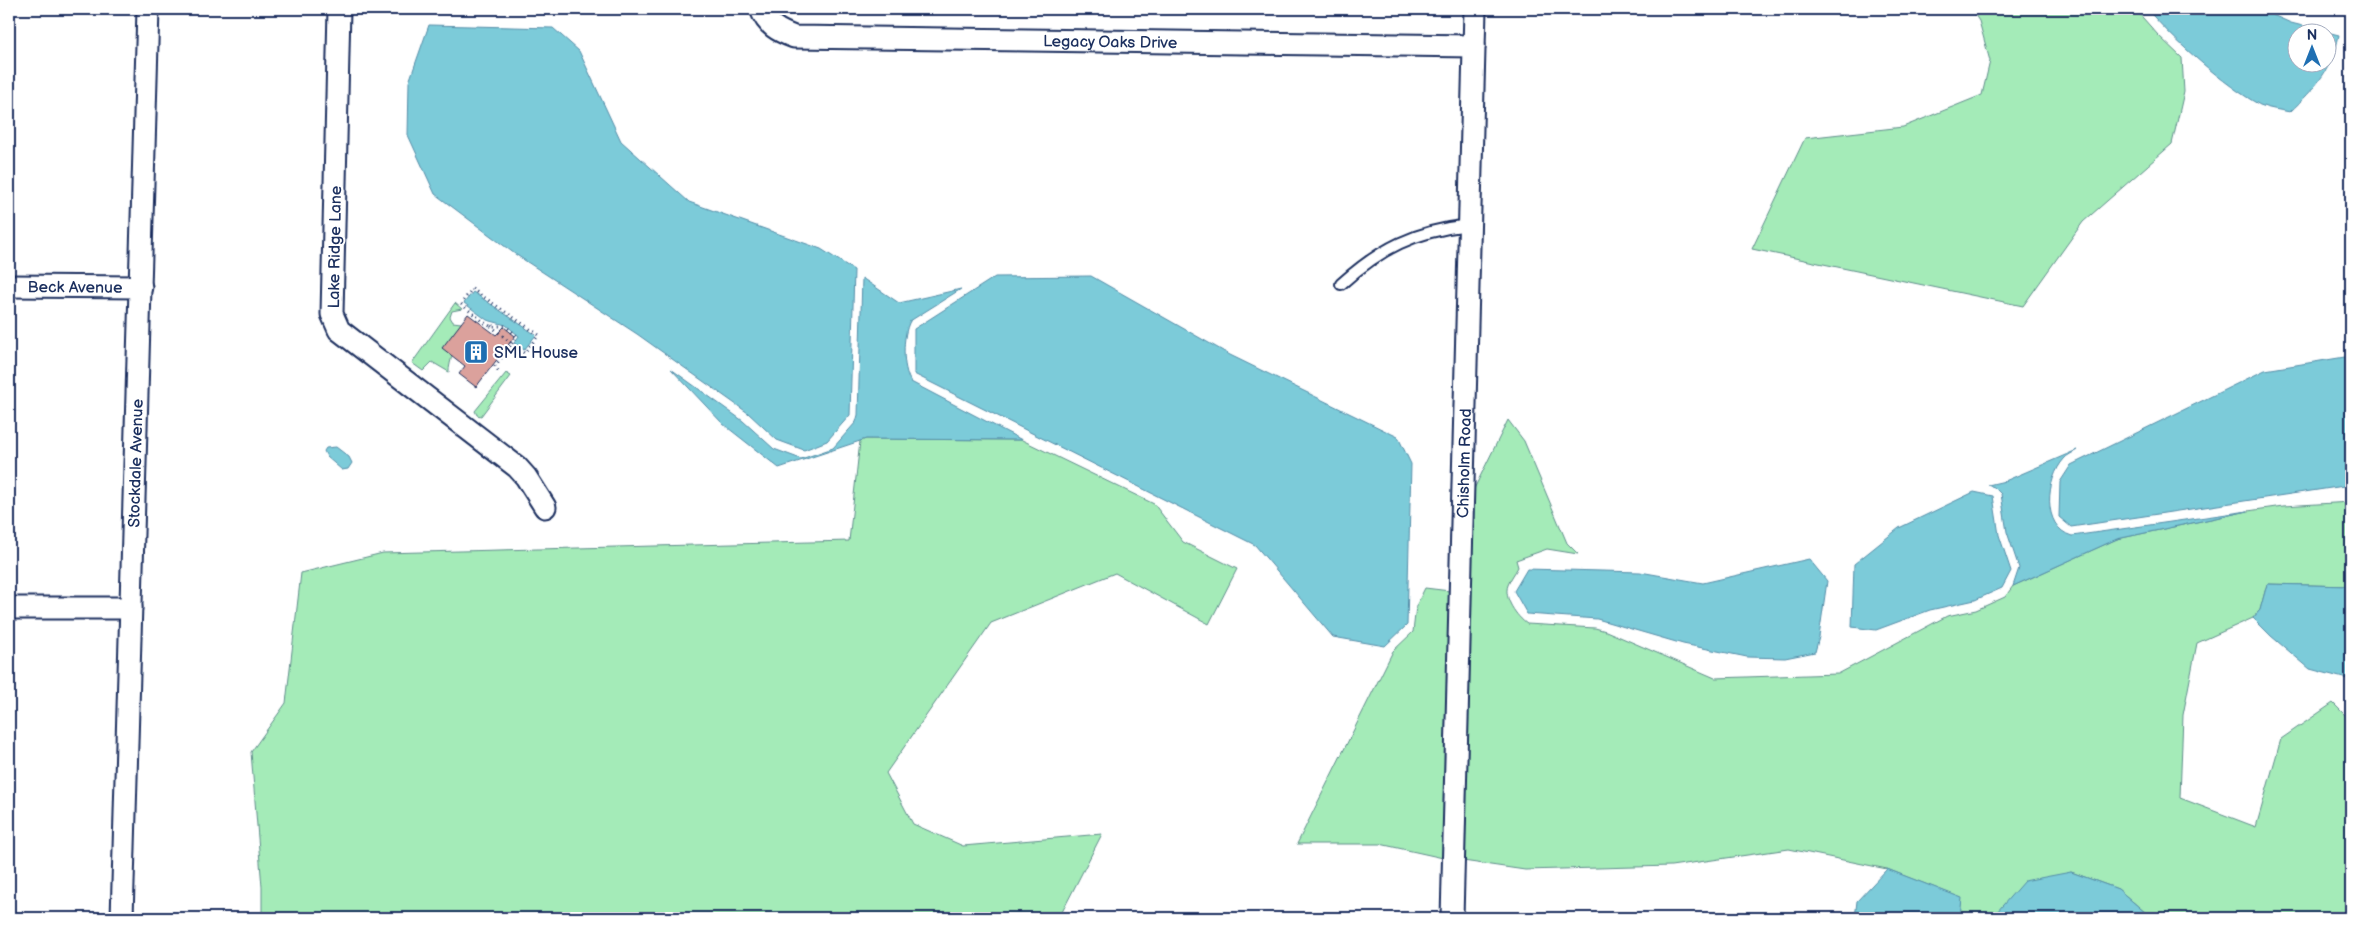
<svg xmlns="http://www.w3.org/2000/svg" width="2360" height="927" font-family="'Balsamiq Sans',sans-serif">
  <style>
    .green { fill: #a4ebb8; stroke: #608d8b }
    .water { fill: #7ccbd9; stroke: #558da8; fill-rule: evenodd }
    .building { fill: #dba19c; stroke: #1b2f5e }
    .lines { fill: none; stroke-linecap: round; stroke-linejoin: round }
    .service-casing { stroke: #1b2f5e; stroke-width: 14 }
    .minor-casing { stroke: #1b2f5e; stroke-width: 25 }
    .path { stroke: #1b2f5e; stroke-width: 3; stroke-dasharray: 1 4; stroke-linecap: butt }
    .service { stroke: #fff; stroke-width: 10 }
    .minor { stroke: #fff; stroke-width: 21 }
    .labels { text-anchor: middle; stroke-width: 4; stroke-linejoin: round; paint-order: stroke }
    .street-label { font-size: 16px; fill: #1b2f5e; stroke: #fff }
    .poi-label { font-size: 16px; fill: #1b2f5e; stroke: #fff; text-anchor: start }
  </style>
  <rect width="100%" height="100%" fill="#fff"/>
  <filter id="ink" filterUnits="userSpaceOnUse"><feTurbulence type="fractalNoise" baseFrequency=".02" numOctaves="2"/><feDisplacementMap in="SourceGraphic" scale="10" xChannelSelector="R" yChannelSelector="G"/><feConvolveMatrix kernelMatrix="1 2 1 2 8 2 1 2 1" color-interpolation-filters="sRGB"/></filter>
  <g filter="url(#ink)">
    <g class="green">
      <path d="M1971 9H2135L2158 35 2182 58 2184 92 2172 144 2083 222 2023 306 1752 249 1805 138 1903 127 1982 95 1990 61 1979 21Z"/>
      <path d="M455 303 462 309 452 311 450 317 453 322 461 323C459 332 448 366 449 372L432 362 423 371 412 363Z"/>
      <path d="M506 373 511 376 481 416 477 415 475 411Z"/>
      <path d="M1508 420 1524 441 1567 543 1578 554 1547 549 1516 560 1518 567C1515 573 1510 579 1508 585 1503 598 1517 617 1527 624L1595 628 1606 631 1715 678 1838 674 1947 616 1976 610 2005 597 2013 586 2117 539 2248 511 2283 506 2351 502V586L2267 584 2260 610 2253 618 2197 643 2183 715 2180 798 2256 827 2281 739 2333 703 2351 721V918H2149L2147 914 2118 889 2071 872 1996 913 1997 918H1960L1961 898 1887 869 1789 849 1671 866 1525 870 1463 861 1472 493Z"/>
      <path d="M866 439 1022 440 1154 504 1183 542 1237 569 1209 624 1115 573 991 623 886 773 913 824 963 846 1102 834 1059 918H262V887L251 752 286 703 301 573 383 553 849 541 860 441Z"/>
      <path d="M1425 588 1450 591 1443 858 1380 844H1297L1393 651 1413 632 1416 606Z"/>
    </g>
    <g class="water">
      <path d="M2147 9H2259L2291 23 2339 35C2332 70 2315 88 2290 112 2281 110 2269 109 2260 105 2225 86 2173 40 2147 9ZM2328 32V62H2298V32Z"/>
      <path d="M429 25 553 28 579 51 621 141 689 202 821 249 854 270 850 415 827 441 804 450 777 440 748 413 637 334 515 254 435 194 408 135 409 82Z"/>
      <path d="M1091 276 1230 355 1398 437 1411 464 1407 625 1385 646 1333 637 1255 545 914 374V329L995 277Z"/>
      <path d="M862 278 899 303 961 289 910 321C902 336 902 368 911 382L1022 440 866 439 779 468 723 424 671 369 743 421 774 449 801 459 833 448 856 422 858 415Z"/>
      <path d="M473 292 536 335 524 350 514 343 519 336 506 325 487 320 464 303Z"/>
      <path d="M2351 356V485L2071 527 2059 517 2060 482 2071 465 2265 370Z"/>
      <path d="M336 447 349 457 352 463 348 469 342 470 327 457 324 451 326 448Z"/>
      <path d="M2077 450C2073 453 2067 455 2064 459 2046 479 2041 527 2072 536L2248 511 2117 539 2013 586 2019 568 2007 532 2001 494 1994 487 1988 485 2005 481Z"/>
      <path d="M1974 492 1993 496 1999 535 2011 571 2002 588 1975 600 1930 610 1876 630 1852 627 1854 564 1899 528Z"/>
      <path d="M1809 559 1827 581 1819 637 1815 652 1785 658 1747 657 1683 644 1597 619 1527 614 1514 591 1527 569 1640 572 1703 583Z"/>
      <path d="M2267 584 2351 586V680L2310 669 2271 636 2253 618 2260 610Z"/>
      <path d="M1887 869 1962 898 1960 918H1855L1857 901Z"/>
      <path d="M2071 872 2118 889 2147 914 2149 918H1997L1996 913 2024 881Z"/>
    </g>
    <path class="building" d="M468 314 496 335 504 327 515 336 476 387 459 374 465 366 442 348Z"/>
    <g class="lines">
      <defs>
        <path id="service" d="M1341 284C1381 248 1415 231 1469 225"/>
        <g id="minor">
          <path d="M339 9 332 314 339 330 517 467 526 477 545 507"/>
          <path id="s1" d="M761 9C767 25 778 31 794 37L1474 46"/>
          <path id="s2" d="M9 286 141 287"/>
          <path d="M9 608H131"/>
          <path id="s3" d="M122 918 148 9"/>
          <path id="s4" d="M1452 918 1475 9"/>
        </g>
      </defs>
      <use href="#service" class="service-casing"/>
      <use href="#minor" class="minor-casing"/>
      <g class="path">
        <path d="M472 289 539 335 524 353 512 344 517 336 505 326H490L485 323 461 304Z"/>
        <path d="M491 326 512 344 495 366 499 372"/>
      </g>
      <use href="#service" class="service"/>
      <use href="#minor" class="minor"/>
    </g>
  </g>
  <defs>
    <symbol id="building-square" viewBox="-11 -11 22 22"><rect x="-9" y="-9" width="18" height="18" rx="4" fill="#1f6fb2" stroke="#fff"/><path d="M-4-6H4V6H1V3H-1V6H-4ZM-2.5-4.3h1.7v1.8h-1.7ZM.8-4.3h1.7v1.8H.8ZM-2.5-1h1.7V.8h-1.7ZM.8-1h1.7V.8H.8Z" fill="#fff"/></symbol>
  </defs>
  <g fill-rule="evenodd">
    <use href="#building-square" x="462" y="338" width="28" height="28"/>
  </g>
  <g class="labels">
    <g class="street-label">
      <text dy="6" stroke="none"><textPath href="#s1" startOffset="361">Legacy Oaks Drive</textPath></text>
      <text transform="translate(334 247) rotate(-89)" y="6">Lake Ridge Lane</text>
      <text dy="6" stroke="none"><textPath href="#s2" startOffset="66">Beck Avenue</textPath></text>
      <text dy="6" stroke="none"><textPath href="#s4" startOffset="455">Chisholm Road</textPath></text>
      <text dy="6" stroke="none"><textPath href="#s3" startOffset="455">Stockdale Avenue</textPath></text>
    </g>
    <g class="poi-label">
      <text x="494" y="358">SML House</text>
    </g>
  </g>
  <rect width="2360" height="927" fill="none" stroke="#fff" stroke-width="30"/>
  <rect x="15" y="15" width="2330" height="897" fill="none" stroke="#1b2f5e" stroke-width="2" filter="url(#ink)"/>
  <g transform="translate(2312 48)"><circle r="24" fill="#ffffff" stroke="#a4acbf"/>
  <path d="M0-4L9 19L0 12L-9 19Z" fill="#1f6fb2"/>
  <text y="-8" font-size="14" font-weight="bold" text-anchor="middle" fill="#1b2f5e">N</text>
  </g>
</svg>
